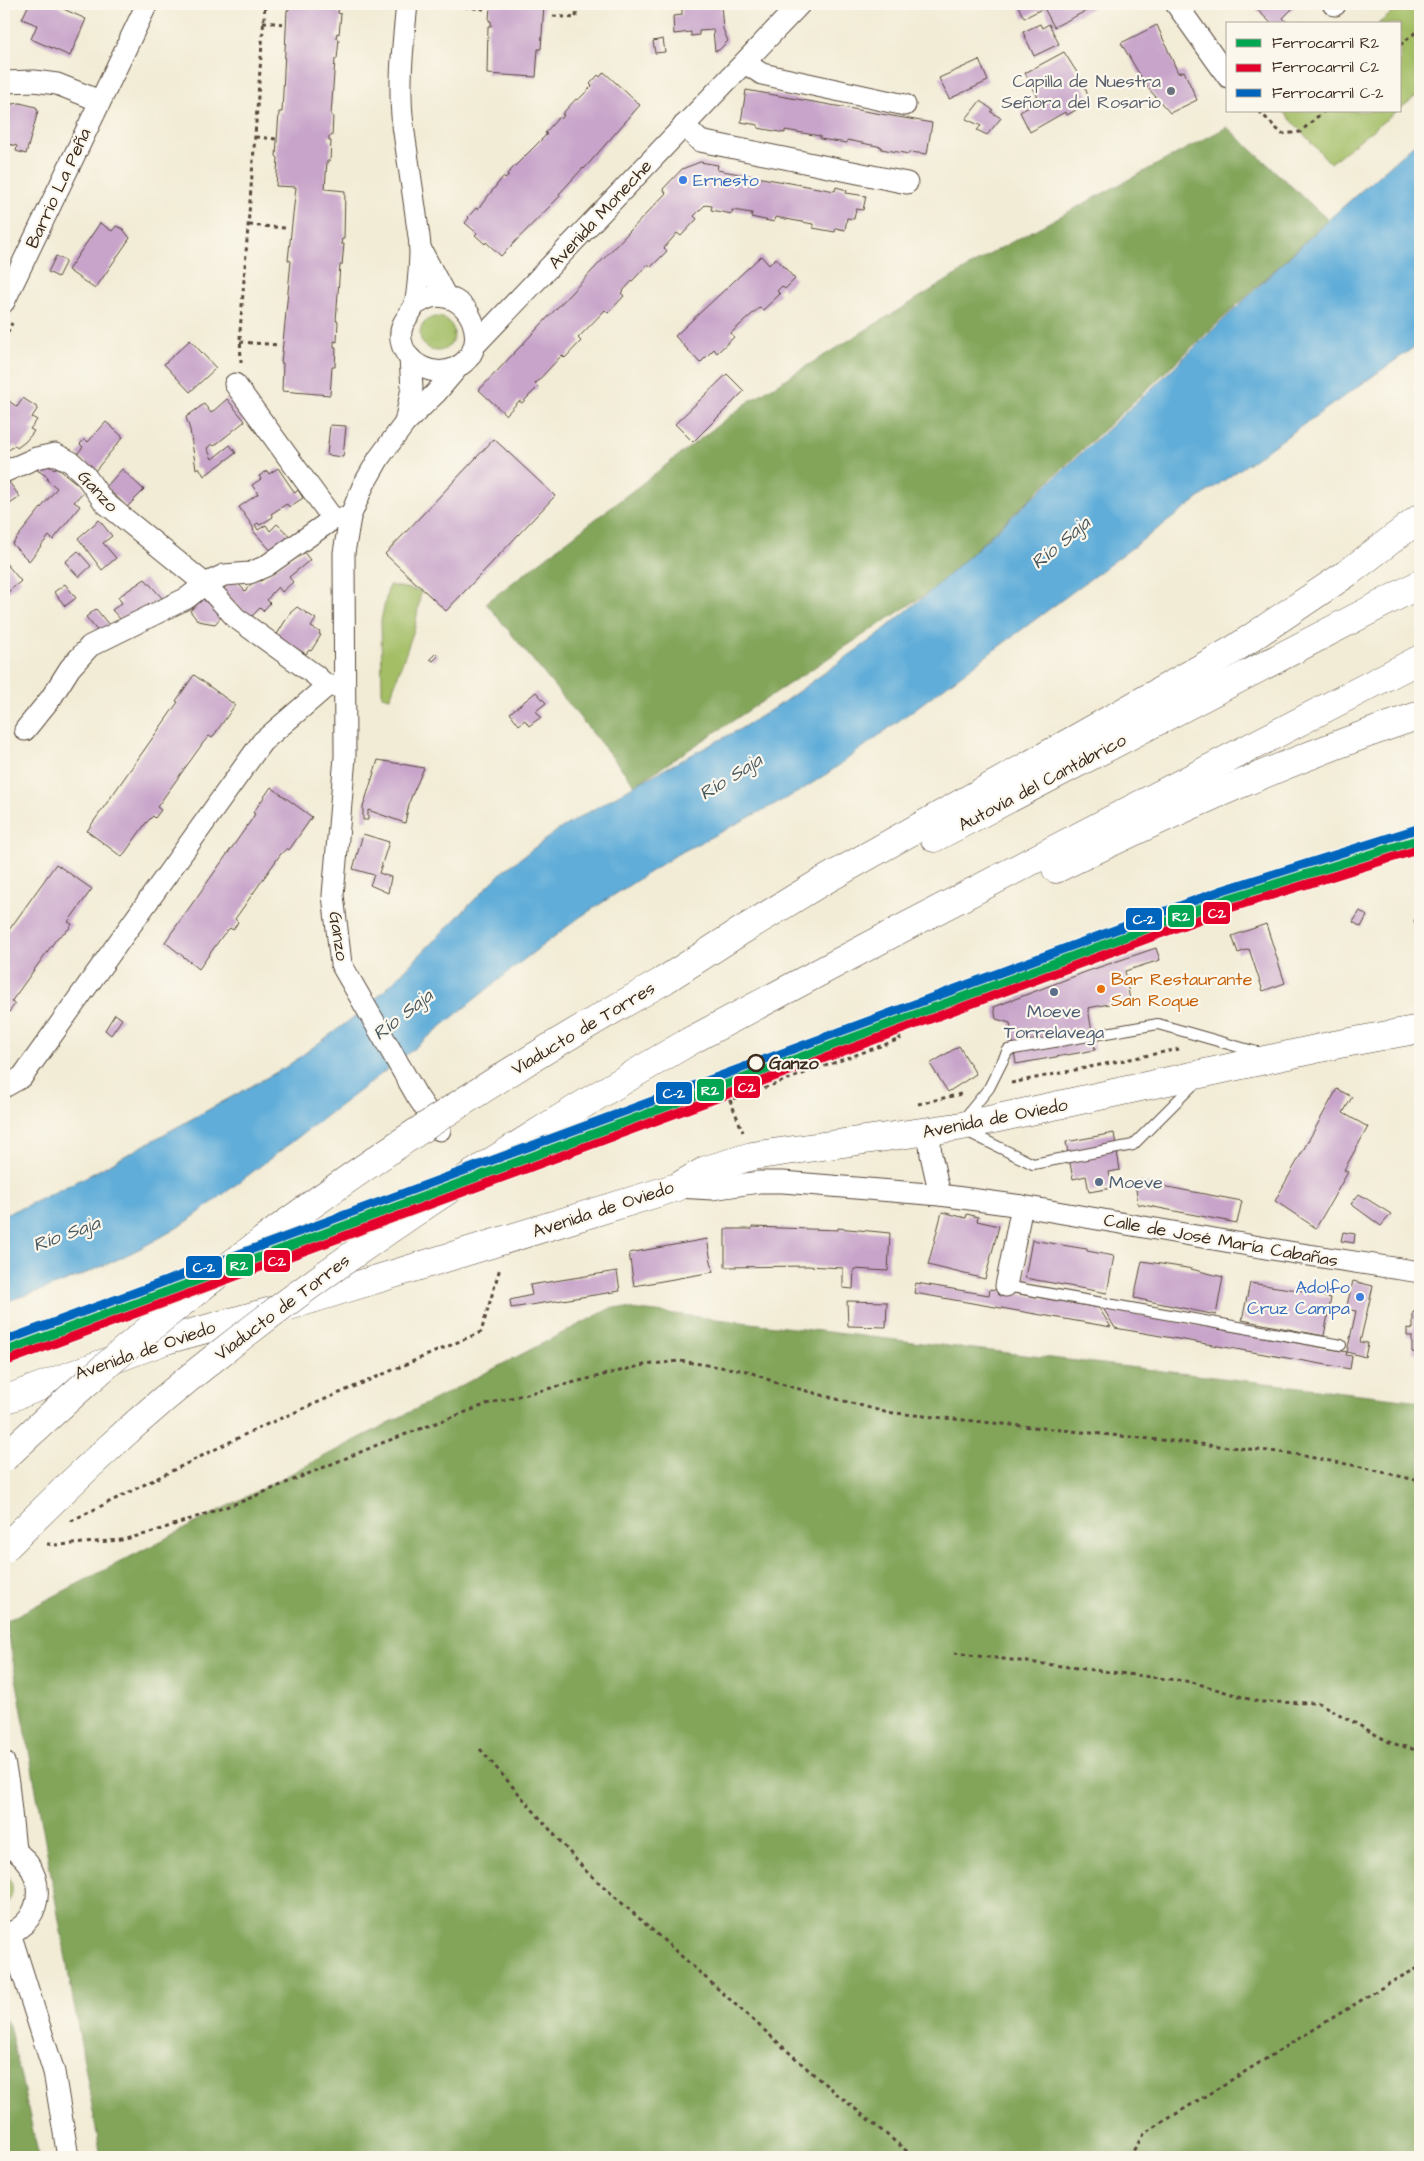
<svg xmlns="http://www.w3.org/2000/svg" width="1424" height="2161" font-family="'Architects Daughter',sans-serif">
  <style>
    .green { fill: #a3be65; stroke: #6f7442 }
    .forest { fill: #82a55a; stroke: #5e683c }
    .water { fill: #60add9; stroke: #4e6c7c }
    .building { fill: #c8a4ca }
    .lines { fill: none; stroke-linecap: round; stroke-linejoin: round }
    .lane-casing { stroke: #56473a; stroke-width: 12 }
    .street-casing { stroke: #56473a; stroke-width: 23 }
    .highway-casing { stroke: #56473a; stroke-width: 29 }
    .path { stroke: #56473a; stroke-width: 3; stroke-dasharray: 4 4; stroke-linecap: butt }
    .lane { stroke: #fff; stroke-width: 10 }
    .street { stroke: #fff; stroke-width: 21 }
    .highway { stroke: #fff; stroke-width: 28 }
    .highway-bridge-casing { stroke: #56473a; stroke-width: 29; stroke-linecap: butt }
    .highway-bridge { stroke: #fff; stroke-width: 28 }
    .rail-1-casing { stroke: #fbf7ec; stroke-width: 12 }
    .rail-2-casing { stroke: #fbf7ec; stroke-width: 12 }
    .rail-3-casing { stroke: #fbf7ec; stroke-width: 12 }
    .rail-1 { stroke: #00a651; stroke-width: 9 }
    .rail-2 { stroke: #e4002b; stroke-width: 9 }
    .rail-3 { stroke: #0065bd; stroke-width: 9 }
    .worship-dot { fill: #6b7280; stroke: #fbf7ec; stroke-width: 2 }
    .shop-dot { fill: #3f7fe0; stroke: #fbf7ec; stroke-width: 2 }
    .food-dot { fill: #e8710a; stroke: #fbf7ec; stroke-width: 2 }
    .service-dot { fill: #5c6f8a; stroke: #fbf7ec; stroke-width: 2 }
    .stop-dot { fill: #fbf7ec; stroke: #3b2a1e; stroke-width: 2.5 }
    .labels { text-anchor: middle; stroke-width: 4.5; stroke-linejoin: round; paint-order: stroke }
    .worship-label { font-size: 18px; fill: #5b616d; stroke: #fbf7ec; text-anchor: end }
    .shop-label { font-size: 18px; fill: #366cbe; stroke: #fbf7ec; text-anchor: start }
    .street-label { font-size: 18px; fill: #3b2a1e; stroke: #fbf7ec }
    .food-label { font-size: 18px; fill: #c56008; stroke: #fbf7ec; text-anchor: start }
    .service-label { font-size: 18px; fill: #4e5e75; stroke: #fbf7ec }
    .stop-label { font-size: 18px; font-weight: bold; fill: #3b2a1e; stroke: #fbf7ec; text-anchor: start }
    .water-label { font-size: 19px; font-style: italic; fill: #48585f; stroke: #fbf7ec }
    .line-badge { stroke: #fbf7ec; stroke-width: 2 }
    .badge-label { font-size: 14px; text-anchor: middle; font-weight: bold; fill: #fff }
  </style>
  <rect width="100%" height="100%" fill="#fbf7ec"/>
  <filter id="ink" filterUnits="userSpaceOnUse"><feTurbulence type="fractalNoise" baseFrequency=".02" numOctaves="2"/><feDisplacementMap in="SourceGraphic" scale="10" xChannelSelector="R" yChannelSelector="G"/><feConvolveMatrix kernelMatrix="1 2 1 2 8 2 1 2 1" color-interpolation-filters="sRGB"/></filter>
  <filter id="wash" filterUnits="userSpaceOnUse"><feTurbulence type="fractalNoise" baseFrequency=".0096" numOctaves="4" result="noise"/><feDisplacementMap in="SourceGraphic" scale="20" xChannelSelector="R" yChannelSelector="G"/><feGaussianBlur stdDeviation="1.12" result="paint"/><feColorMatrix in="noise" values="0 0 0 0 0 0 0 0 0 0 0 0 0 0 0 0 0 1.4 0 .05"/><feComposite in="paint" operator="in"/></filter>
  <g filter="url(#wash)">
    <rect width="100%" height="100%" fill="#f2ecd6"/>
    <g class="green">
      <path d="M1403 4H1420V93L1400 109V24H1378Z"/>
      <path d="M1283 111H1397L1330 163Z"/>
      <circle cx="437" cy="334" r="17"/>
      <path d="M389 585 421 591 415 627 390 698 382 696 381 620Z"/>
      <path d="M4 1870C14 1881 16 1896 4 1906Z"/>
    </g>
    <g class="forest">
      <path d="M1227 127 1328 220 932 590 635 785 486 603 751 400 997 250Z"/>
      <path d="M613 1307 1420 1401V2157H101L6 1621Z"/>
      <path d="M4 2018 9 2025 39 2157H4Z"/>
    </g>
    <path class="water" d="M1420 139V343L1206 493 831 771 800 791 676 855 580 917 522 961 401 1059 188 1221C131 1257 68 1283 4 1302V1214L24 1207 90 1175 286 1067 357 1015 384 991 502 872 558 830 635 785 740 729 782 703 875 637 932 590 1148 392 1328 220Z"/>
    <g id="blocks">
      <g class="building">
        <path d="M29 4H52L86 19 70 56 31 39 37 25 22 19Z"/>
        <path d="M289 4H339L338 13 341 14 339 34 337 33 336 38 339 39 337 59H335L331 115 333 116 332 136H329V141H331L330 161H327L325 189 345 191 344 239H342L341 244H344L342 265H340L336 321H338L337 342 334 341V347H336L335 367H332L330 395 282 391 283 363H281L291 261 288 260 296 187 276 186 278 158 276 156 279 112H282L287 10H289Z"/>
        <path d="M490 4H544L541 49H538L536 77 487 74 488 26H491V21H489Z"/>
        <path d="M721 4 723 29 728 41 719 50 715 51 713 30 699 31V35L691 36V32L674 34 673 16 682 15V6Z"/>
        <path d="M1017 4H1100L1054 27 1044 8 1024 18Z"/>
        <path d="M1251 4H1297L1283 18 1289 24H1272Z"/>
        <path d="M1040 24 1042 28 1049 24 1059 44 1034 56 1023 32Z"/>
        <path d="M1157 25 1178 73 1184 71 1197 100 1170 113 1147 87 1121 43Z"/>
        <path d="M663 39 665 52 655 53 653 41Z"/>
        <path d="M1064 52 1083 82 1081 84 1086 90 1089 100 1075 107 1076 110 1067 115 1065 112 1030 132 1020 112 1040 101 1025 73Z"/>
        <path d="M979 60 988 81 949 99 939 78Z"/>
        <path d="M604 72 640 105 584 169 583 168 559 194 560 196 501 256 486 242 485 244 475 235 477 233 465 223 469 218 468 217 476 208 478 209 503 177 505 179 509 176 507 174 547 134 545 133 559 117 561 119 564 115 562 114 576 99 578 100 592 86 590 84 598 75 600 77Z"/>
        <path d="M746 90 932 123 927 154 909 152V154L881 149 882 147 847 140V143L820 139V136L785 130V133L758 128V125L741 122Z"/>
        <path d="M980 101 993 110 991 112 1001 118 987 135 977 130 981 126 966 119Z"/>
        <path d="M20 103 36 107 38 111 26 154 16 151 17 146 4 143V105Z"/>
        <path d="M700 162 718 165 717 170 835 191 836 187 847 190 846 193 866 196 863 210 856 209 854 219 847 218 845 230 836 228 835 232 813 228V224L775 217 774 222 751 217 752 213 732 210V214L711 210 712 206 705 205 694 216 697 219 681 236 677 233 664 248 667 251 651 267 648 264 621 293 624 296 608 313 605 310 578 338 581 341 565 358 562 355 535 384 538 387 522 403 519 401 506 415 479 390 666 193 663 189 682 169Z"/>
        <path d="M100 223 112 231 116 226 123 229 130 238 95 289 68 270Z"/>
        <path d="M56 256 66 261 58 277 48 272Z"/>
        <path d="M761 256 769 265 776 258 795 279 785 289 782 286 777 291 780 294 763 310 760 307 731 333 734 337 717 353 714 349 700 363 675 336Z"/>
        <path d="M190 340 216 368 190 392 164 364Z"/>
        <path d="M727 374 744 391 693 442 675 424Z"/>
        <path d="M4 397 17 407 23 398 38 408 32 417 37 420 30 429 34 431 32 434 25 442 17 448 15 445 4 454Z"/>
        <path d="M227 399 245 421 214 446 212 444 207 448 212 459 230 445 236 453 204 476 199 467 196 469 190 430 186 417 204 404 211 413Z"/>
        <path d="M106 422 123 437 95 471 77 454 83 447 80 444 85 439 88 442Z"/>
        <path d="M330 425 346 426 343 457 327 455Z"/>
        <path d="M494 439 555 496 446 611 385 554Z"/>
        <path d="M43 464 55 469 56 467 85 490 74 502 80 506 53 540 49 536 29 561 12 544 57 488 47 480 48 477 37 470Z"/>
        <path d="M278 468 295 493 298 490 303 498 289 507 287 504 285 505 271 514 273 517 260 525 258 523 255 525 258 530 266 525 270 531 277 524 293 539 276 556 254 532 253 527 239 507 258 494 252 485 261 479 259 476 267 471 269 474Z"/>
        <path d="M122 469 144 490 127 507 106 487Z"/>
        <path d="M9 482 20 497 10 504 4 495V486Z"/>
        <path d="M99 520 112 536 103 543 116 558 102 570 78 538Z"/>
        <path d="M78 551 91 566 79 577 65 562Z"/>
        <path d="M303 551 310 560 289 577 293 582 282 592 278 587 273 592 267 600 270 603 263 611 260 608 251 617 221 591 234 579 245 591 257 578 261 581 277 567Z"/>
        <path d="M4 561 21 581 7 593 4 589Z"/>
        <path d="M145 579 163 599 123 622 112 610 122 603 118 597Z"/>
        <path d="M65 584 76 598 65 606 54 592Z"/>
        <path d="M203 599 223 615 215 624 198 621 190 611Z"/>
        <path d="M297 607 316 619 311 627 320 632 319 634 321 635 311 651 309 650 306 654 276 636 290 613Z"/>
        <path d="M96 609 109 625 99 633 86 617Z"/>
        <path d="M436 653 438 656 433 661 430 659Z"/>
        <path d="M194 675 235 705 212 738 209 736 203 743 157 807 161 810 155 818 153 816 146 823 122 857 87 831 178 702 176 701Z"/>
        <path d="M536 692 546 703 536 711 541 717 529 726 525 720 519 725 510 713Z"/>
        <path d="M378 760 424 768 410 800 405 823 368 810V820H363V807Z"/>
        <path d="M271 787 312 817 289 850 287 848 280 855 235 919 238 922 233 930 230 928 223 935 199 969 165 942 250 822 255 814 253 813Z"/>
        <path d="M363 834 389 842 379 873 391 877 388 893 370 885 374 875 353 869Z"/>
        <path d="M56 864 92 889 68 922 72 924 69 929 57 938 11 1002 15 1004 9 1012 7 1011 4 1015V937Z"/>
        <path d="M1360 911 1367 916 1361 927 1353 922Z"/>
        <path d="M1420 918V942L1414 920Z"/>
        <path d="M1266 924 1285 983 1263 991 1249 949 1238 953 1232 936Z"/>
        <path d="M1156 948 1160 960 1125 971 1130 1000 1088 1008 1095 1050 1016 1064 1010 1023 996 1019 994 1007 1088 971Z"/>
        <path d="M115 1014 122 1019 111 1035 105 1030Z"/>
        <path d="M959 1046 976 1074 948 1092 930 1064Z"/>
        <path d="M1337 1089 1352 1097 1343 1113 1368 1127 1344 1170 1348 1172 1316 1228 1275 1201Z"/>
        <path d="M1114 1133 1120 1170 1109 1172 1112 1188 1089 1192 1086 1176 1073 1179 1066 1142Z"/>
        <path d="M1135 1181 1242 1201 1237 1223 1138 1204Z"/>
        <path d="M1359 1194 1391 1214 1381 1226 1351 1204Z"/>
        <path d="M942 1212 966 1218 967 1214 978 1217 977 1221 999 1226 985 1279 928 1265Z"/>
        <path d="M752 1227 838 1230V1228L890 1233 888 1271 854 1269 853 1289 843 1288V1268L808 1266 725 1267V1229H752Z"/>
        <path d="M1343 1232 1355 1234 1354 1243 1341 1241Z"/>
        <path d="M707 1239 713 1272 634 1286 629 1253Z"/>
        <path d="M1032 1240 1080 1248 1087 1249V1251L1114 1256 1107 1293 1025 1278Z"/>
        <path d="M1142 1261 1187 1268 1223 1277 1216 1315 1134 1298Z"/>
        <path d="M617 1271 620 1291 511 1308 510 1300 532 1295 530 1285Z"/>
        <path d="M1353 1281 1373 1286 1360 1342 1368 1343 1365 1357 1347 1352 1346 1355 1352 1356 1350 1369 1115 1328 1103 1308 1347 1352 1356 1311 1346 1309Z"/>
        <path d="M916 1283 989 1295 990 1289 1099 1308 1111 1327 914 1293Z"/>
        <path d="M1250 1283 1304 1291V1293L1331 1298 1324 1336 1242 1320Z"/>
        <path d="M847 1301 887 1302 886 1327 848 1326Z"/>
        <path d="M1413 1312 1420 1313V1356H1417V1353L1412 1352V1336H1407V1328L1413 1329Z"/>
      </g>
    </g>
  </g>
  <g filter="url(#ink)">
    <use href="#blocks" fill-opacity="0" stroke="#56473a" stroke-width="1"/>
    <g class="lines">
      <defs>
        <g id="lane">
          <path d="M963 1120 989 1088 1008 1050 1158 1024 1260 1053"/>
          <path d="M966 1131 1033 1164 1133 1145 1196 1082"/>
          <path d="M1006 1286 1341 1345"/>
        </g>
        <g id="street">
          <path d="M407 4C403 44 398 85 403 125 407 155 412 185 416 215 417 226 420 238 420 249 420 260 418 297 414 306 408 319 399 323 401 340 405 365 436 379 457 367 495 347 469 285 428 298 423 300 419 303 414 305"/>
          <path d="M1176 4 1228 77"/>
          <path d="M1333 4 1335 5"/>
          <path d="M745 63 762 74 905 105"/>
          <path d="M4 82 34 81 57 84 100 101"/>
          <path d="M684 125 700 141 907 183"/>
          <path d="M420 248 446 297"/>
          <path d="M4 302 147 4"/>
          <path d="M475 345 800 4"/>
          <path d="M235 384 333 519"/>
          <path d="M405 423 412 388 410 358"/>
          <path d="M4 472 36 458 55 454 71 462 85 475 104 502 205 584 236 618 315 675 327 686H340"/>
          <path d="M25 730 51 698 70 668 90 646 187 598 205 584 224 575 250 573 266 566 333 519 350 517"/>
          <path d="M4 1087 22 1077 262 742 327 686"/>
          <path d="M440 1130 417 1096 341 964 333 895 345 757 344 553 350 517 363 486 379 458 405 423 436 393 458 367"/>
          <path d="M929 1131 931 1155 940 1195"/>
          <path d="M677 1187 712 1189 759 1182H783L940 1195 1022 1206 1289 1252 1420 1272"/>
          <path d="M1006 1286 1022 1206"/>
          <path d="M4 1762 8 1783 15 1850"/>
          <path d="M4 1845C47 1862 50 1922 4 1935"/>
          <path d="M10 1933 54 2072 68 2157"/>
        </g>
        <g id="highway">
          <path d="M934 838 1420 584"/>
          <path d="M1056 869C1175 811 1295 757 1420 715"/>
          <path d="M663 981 741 931 818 884 1233 650 1349 572 1420 518"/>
          <path d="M692 1040 899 930 1420 659"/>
          <path d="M4 1400 166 1340 286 1307 677 1187 706 1170 752 1156 957 1127 1334 1045 1420 1029"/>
        </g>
      </defs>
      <use href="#lane" class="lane-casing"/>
      <use href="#street" class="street-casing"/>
      <use href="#highway" class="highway-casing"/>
      <g class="path">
        <path d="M441 4 484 9"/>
        <path d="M553 16 576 18 577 4"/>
        <path d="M263 22 286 24"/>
        <path d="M1400 45 1420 29"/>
        <path d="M1259 111 1282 134 1300 132 1324 111"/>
        <path d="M256 137 277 139"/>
        <path d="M249 225 285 228"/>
        <path d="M4 340 12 323"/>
        <path d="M240 342 280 345"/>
        <path d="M241 363 240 332 265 4"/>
        <path d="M1011 1083 1179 1049"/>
        <path d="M918 1104 961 1094"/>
        <path d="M630 1109 890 1011 900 1039 730 1100 743 1132"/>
        <path d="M71 1521 256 1429 481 1332 500 1268"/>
        <path d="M47 1544 59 1545 121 1540 150 1533 243 1501 382 1443 490 1403 644 1365 680 1361 747 1371 777 1383 885 1412 1288 1453 1357 1466 1420 1481"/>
        <path d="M954 1653 1192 1682 1259 1702 1319 1703 1391 1743 1420 1751"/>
        <path d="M480 1749 585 1870 820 2080 914 2157"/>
        <path d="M1129 2157 1145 2133 1391 1982 1420 1967"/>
      </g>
      <use href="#lane" class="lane"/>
      <use href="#street" class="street"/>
      <use href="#highway" class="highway"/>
      <defs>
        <g id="highway-bridge">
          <path d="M4 1458C56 1410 108 1362 164 1317 320 1191 488 1080 663 981"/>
          <path d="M4 1549C72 1481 142 1414 218 1355 368 1237 527 1135 692 1040"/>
        </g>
      </defs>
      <use href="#highway-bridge" class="highway-bridge-casing"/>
      <use href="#highway-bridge" class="highway-bridge"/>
      <defs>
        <path id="rail-1" d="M4 1352 1227 899 1420 839"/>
        <path id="rail-2" d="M7 1361 1230 908 1420 849"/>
        <path id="rail-3" d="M4 1341 1223 890 1417 829"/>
      </defs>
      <use href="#rail-1" class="rail-1-casing"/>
      <use href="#rail-2" class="rail-2-casing"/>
      <use href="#rail-3" class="rail-3-casing"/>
      <use href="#rail-1" class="rail-1"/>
      <use href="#rail-2" class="rail-2"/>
      <use href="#rail-3" class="rail-3"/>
    </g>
  </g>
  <circle class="worship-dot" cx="1171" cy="91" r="5"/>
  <g class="shop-dot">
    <circle cx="683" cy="180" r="5"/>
    <circle cx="1360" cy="1297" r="5"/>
  </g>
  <circle class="food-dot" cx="1101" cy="989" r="5"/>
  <g class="service-dot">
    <circle cx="1054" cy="992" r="5"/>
    <circle cx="1099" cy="1182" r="5"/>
  </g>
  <circle class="stop-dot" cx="756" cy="1063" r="8"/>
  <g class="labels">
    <g class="worship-label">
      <text x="1161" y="87">Capilla de Nuestra<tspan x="1161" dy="21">Señora del Rosario</tspan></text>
    </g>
    <g class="shop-label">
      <text x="693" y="186">Ernesto</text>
      <text x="1350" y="1293" text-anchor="end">Adolfo<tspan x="1350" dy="21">Cruz Campa</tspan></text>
    </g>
    <g class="street-label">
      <text transform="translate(58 188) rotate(-65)" y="6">Barrio La Peña</text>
      <text transform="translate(600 214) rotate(-47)" y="6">Avenida Moneche</text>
      <text transform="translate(98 491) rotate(47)" y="6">Ganzo</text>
      <text transform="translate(1042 782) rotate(-28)" y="6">Autovía del Cantábrico</text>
      <text transform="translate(339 936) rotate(81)" y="6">Ganzo</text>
      <text transform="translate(583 1028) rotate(-31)" y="6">Viaducto de Torres</text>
      <text transform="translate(995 1118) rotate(-11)" y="6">Avenida de Oviedo</text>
      <text transform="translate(603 1209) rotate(-18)" y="6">Avenida de Oviedo</text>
      <text transform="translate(1221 1240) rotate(10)" y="6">Calle de José María Cabañas</text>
      <text transform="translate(282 1307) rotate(-37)" y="6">Viaducto de Torres</text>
      <text transform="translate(145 1350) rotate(-19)" y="6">Avenida de Oviedo</text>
    </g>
    <g class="food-label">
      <text x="1111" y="985">Bar Restaurante<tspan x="1111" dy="21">San Roque</tspan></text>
    </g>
    <g class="service-label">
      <text x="1054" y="1017">Moeve<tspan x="1054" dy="21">Torrelavega</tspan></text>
      <text x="1109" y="1188" text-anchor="start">Moeve</text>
    </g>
    <g class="stop-label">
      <text x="769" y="1069">Ganzo</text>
    </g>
    <g class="water-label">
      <text transform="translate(1060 542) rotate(-40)" y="7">Río Saja</text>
      <text transform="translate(730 776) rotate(-32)" y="7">Río Saja</text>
      <text transform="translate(402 1014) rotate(-38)" y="7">Río Saja</text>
      <text transform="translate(66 1233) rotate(-20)" y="7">Río Saja</text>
    </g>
  </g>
  <g class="line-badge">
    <rect x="1202" y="901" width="29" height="24" rx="5" fill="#e4002b"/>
    <rect x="1167" y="904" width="28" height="24" rx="5" fill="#00a651"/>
    <rect x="1125" y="907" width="38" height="24" rx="5" fill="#0065bd"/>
    <rect x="733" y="1075" width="28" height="24" rx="5" fill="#e4002b"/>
    <rect x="696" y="1078" width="29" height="24" rx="5" fill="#00a651"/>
    <rect x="655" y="1081" width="38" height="24" rx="5" fill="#0065bd"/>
    <rect x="263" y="1249" width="28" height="24" rx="5" fill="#e4002b"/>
    <rect x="225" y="1253" width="29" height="24" rx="5" fill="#00a651"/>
    <rect x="185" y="1255" width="38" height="24" rx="5" fill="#0065bd"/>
  </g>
  <g class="badge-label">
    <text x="1217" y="918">C2</text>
    <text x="1181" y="921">R2</text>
    <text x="1144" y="924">C-2</text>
    <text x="747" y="1092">C2</text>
    <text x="710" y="1095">R2</text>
    <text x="674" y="1098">C-2</text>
    <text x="277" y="1266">C2</text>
    <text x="239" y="1270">R2</text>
    <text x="204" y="1272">C-2</text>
  </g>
  <rect width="1424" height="2161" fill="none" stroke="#fbf7ec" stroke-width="20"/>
  <rect x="1226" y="22" width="175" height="90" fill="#fbf7ec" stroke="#aea59a"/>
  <rect x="1236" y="39" width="25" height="8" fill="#00a651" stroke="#aea59a"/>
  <text x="1272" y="48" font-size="15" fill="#3b2a1e">Ferrocarril R2</text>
  <rect x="1236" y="64" width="25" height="8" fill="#e4002b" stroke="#aea59a"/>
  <text x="1272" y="72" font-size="15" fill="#3b2a1e">Ferrocarril C2</text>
  <rect x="1236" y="89" width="25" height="8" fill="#0065bd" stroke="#aea59a"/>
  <text x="1272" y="98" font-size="15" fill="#3b2a1e">Ferrocarril C-2</text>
</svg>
